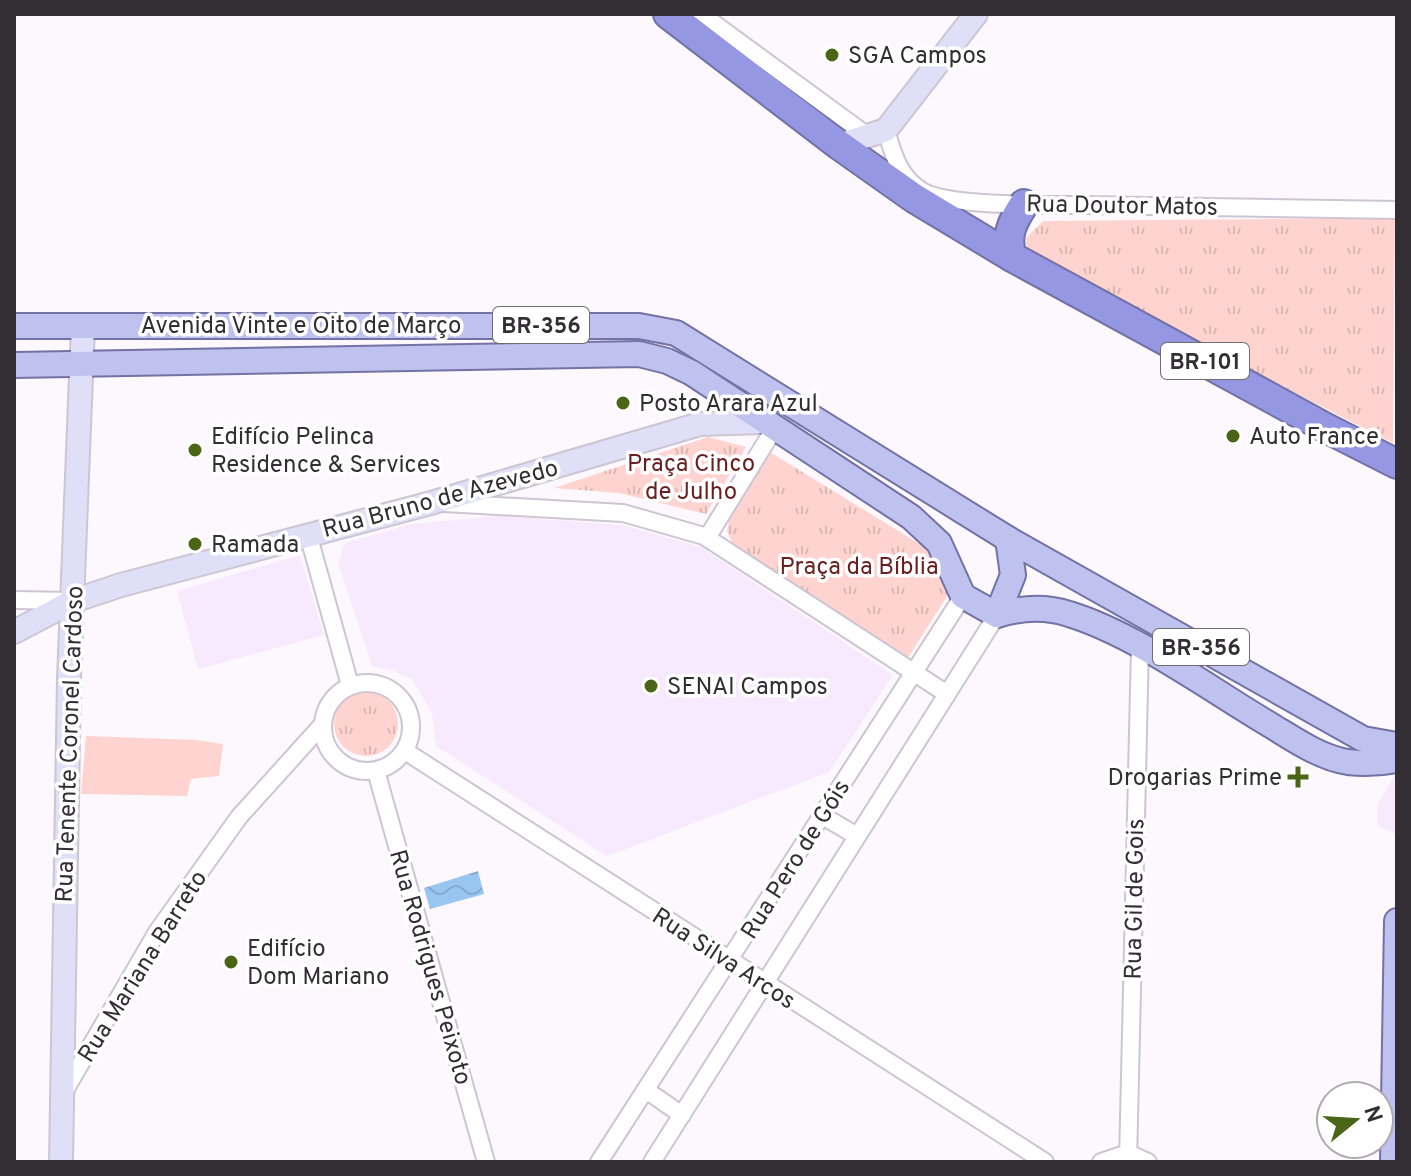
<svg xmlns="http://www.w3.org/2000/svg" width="1411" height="1176" font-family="Overpass,sans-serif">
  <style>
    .built { fill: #f7e9fe }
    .green { fill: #ffd4d0 }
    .park { fill: url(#park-tufts) }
    .water { fill: url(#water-waves) }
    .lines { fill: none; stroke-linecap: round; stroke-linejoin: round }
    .street-casing { stroke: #cec5d3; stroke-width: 20 }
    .secondary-casing { stroke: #cec5d3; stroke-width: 26 }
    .primary-casing { stroke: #7272a5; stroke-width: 28 }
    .highway-casing { stroke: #7272a5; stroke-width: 32 }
    .street { stroke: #fff; stroke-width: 16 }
    .secondary { stroke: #dfe0f7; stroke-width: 22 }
    .primary { stroke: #bfc1ee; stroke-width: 24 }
    .highway { stroke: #9597e3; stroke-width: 28 }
    .poi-dot { fill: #4a6516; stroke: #fff; stroke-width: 3 }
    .labels { text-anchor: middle; stroke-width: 7; stroke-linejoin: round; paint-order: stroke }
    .shield { fill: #fff; stroke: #706d70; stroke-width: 2 }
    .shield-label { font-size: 22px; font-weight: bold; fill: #322e33 }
    .poi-label { font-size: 24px; fill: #322e33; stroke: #fff; text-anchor: start }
    .street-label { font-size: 24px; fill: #322e33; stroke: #fff }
    .park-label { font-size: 24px; fill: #691e1f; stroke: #fff }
  </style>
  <defs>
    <pattern id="park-tufts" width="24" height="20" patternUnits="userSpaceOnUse" patternTransform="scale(2)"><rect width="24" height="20" fill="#ffd4d0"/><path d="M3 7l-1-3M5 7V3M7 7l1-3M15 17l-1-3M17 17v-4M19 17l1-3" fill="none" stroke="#dbb6b3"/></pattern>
    <pattern id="water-waves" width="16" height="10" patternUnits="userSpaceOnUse" patternTransform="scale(2)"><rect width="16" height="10" fill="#99c6f1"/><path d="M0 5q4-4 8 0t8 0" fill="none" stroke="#84aacf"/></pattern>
  </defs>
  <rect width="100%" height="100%" fill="#fcf8fd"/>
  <g class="built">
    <path d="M498 516 622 525 701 547 893 675 829 772 607 856 436 746 432 713 412 679 394 671 372 666 338 563 345 543 411 524Z"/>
    <path d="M300 555 324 635 198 669 177 591Z"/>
    <path d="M1397 771V834L1377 826V806Z"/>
  </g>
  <path class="green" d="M86 736 197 740 223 744 219 776 191 779 187 796 81 794Z"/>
  <g class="park">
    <path d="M1395 218 1393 443 1028 257 1026 238 1043 221Z"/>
    <path d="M708 437 746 447 706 514 619 493 554 488Z"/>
    <path d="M768 451 923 546 941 570 948 595 907 659 733 545 727 531 730 516Z"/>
    <circle cx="366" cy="724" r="32"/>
  </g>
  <path class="water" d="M478 871 484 894 430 909 424 888Z"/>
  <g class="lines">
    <defs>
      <g id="street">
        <path d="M701 14 869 137"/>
        <path d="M886 130C893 154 899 177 922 191 949 207 1050 205 1085 205 1189 207 1293 208 1397 210"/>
        <path d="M445 503 623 513 704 536 947 694"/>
        <path d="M308 534 350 685"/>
        <path d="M707 538 774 429"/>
        <path d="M14 600 72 601"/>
        <circle cx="367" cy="727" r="44"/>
        <path d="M405 751 1045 1162"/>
        <path d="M376 771 486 1162"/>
        <path d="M821 815 857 836"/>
        <path d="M646 1090 682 1115"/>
        <path d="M64 1092 157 932 239 817 322 725"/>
        <path d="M1128 1153 1148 1162"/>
        <path d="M599 1162C722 974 843 785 963 596"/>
        <path d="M652 1162 997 615"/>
        <path d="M1101 1162 1128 1153"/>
        <path d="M1128 1162 1140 646"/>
      </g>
      <g id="secondary">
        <path d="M839 145 886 130 976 14"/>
        <path d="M14 632 73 601 121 585 431 503 700 424 763 422"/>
        <path d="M61 1162 69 679 83 326"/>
      </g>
      <g id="primary">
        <path d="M14 326H639L676 333 1008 539 1363 739 1397 745"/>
        <path d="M14 365 639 354 667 361 692 373 911 517 939 543 963 596 997 615C1020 608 1045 606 1069 614 1135 634 1211 690 1272 726 1295 740 1321 758 1348 762 1365 764 1381 763 1397 760"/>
        <path d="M997 615 1013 575 1008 539"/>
        <path d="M1393 1162 1397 921"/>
      </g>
      <g id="highway">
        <path d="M668 14 839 145 914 198 1012 257 1326 428 1397 464"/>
        <path d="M1012 257C1005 236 1012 222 1024 204"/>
      </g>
    </defs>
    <use href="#street" class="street-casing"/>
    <use href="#secondary" class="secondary-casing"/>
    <use href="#primary" class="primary-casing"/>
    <use href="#highway" class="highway-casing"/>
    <use href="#street" class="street"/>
    <use href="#secondary" class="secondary"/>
    <use href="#primary" class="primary"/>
    <use href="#highway" class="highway"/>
  </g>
  <g class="poi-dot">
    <circle cx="832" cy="55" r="8"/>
    <circle cx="623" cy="403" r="8"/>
    <circle cx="1233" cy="436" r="8"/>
    <circle cx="195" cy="450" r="8"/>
    <circle cx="195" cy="544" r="8"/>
    <circle cx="651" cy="686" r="8"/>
    <path d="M1294 765h8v8h8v8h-8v8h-8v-8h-8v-8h8z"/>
    <circle cx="231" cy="962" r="8"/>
  </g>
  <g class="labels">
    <g class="shield">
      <rect x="493" y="307" width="96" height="36" rx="6"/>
      <rect x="1161" y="343" width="88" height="36" rx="6"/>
      <rect x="1153" y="629" width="96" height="36" rx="6"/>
    </g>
    <g class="shield-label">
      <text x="541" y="333">BR-356</text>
      <text x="1205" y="369">BR-101</text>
      <text x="1201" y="655">BR-356</text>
    </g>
    <g class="poi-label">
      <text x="848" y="63">SGA Campos</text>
      <text x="639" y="411">Posto Arara Azul</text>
      <text x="211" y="444">Edifício Pelinca<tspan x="211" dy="28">Residence &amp; Services</tspan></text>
      <text x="1249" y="444">Auto France</text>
      <text x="211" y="552">Ramada</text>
      <text x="667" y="694">SENAI Campos</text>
      <text x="1282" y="785" text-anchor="end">Drogarias Prime</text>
      <text x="247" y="956">Edifício<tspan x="247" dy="28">Dom Mariano</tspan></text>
    </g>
    <g class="street-label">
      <text transform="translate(1122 205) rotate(1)" y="8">Rua Doutor Matos</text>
      <text x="301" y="333">Avenida Vinte e Oito de Março</text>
      <text transform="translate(440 498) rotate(-15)" y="8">Rua Bruno de Azevedo</text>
      <text transform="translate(69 744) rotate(-88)" y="8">Rua Tenente Coronel Cardoso</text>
      <text transform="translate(795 859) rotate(-58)" y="8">Rua Pero de Góis</text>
      <text transform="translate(1134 899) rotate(-89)" y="8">Rua Gil de Gois</text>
      <text transform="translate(724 958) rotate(33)" y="8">Rua Silva Arcos</text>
      <text transform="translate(142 966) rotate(-58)" y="8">Rua Mariana Barreto</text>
      <text transform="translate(431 967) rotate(74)" y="8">Rua Rodrigues Peixoto</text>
    </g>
    <g class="park-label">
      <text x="691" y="471">Praça Cinco<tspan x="691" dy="28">de Julho</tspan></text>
      <text x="859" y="574">Praça da Bíblia</text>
    </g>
  </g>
  <rect width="1411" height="1176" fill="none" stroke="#322e33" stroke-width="32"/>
  <g transform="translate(1355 1120) rotate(72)"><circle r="38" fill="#ffffff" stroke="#adabad" stroke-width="2"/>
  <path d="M0-6L14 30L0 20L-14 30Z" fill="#4a6516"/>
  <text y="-12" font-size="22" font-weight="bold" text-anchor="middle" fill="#322e33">N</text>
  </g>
</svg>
